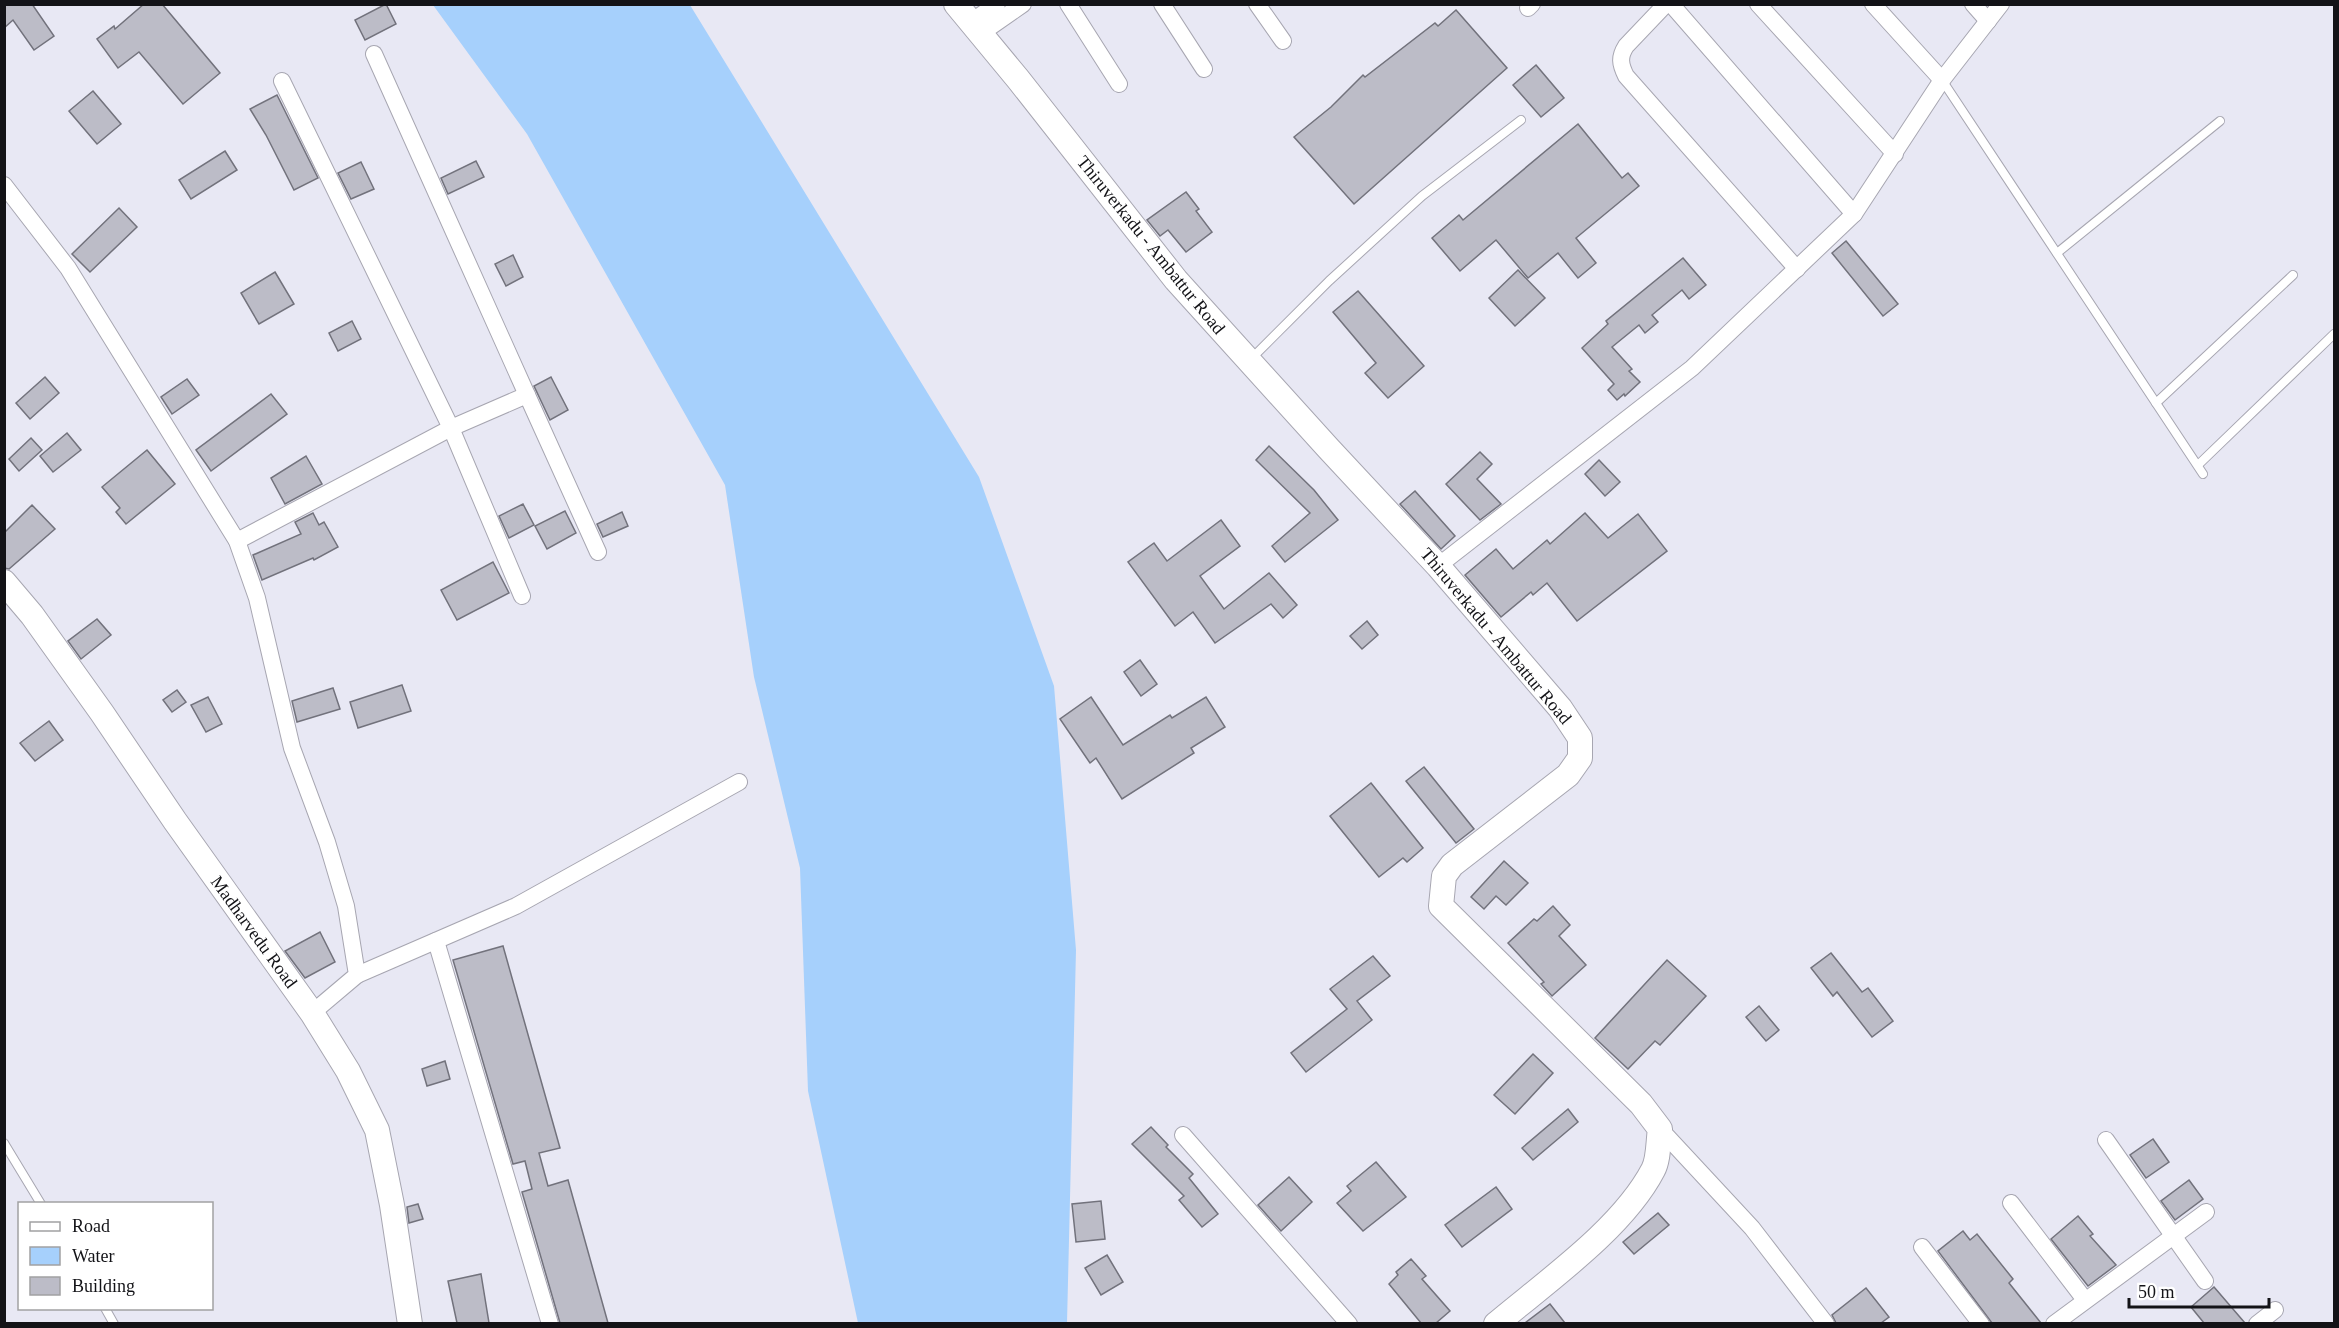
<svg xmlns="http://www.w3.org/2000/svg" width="2339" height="1328" font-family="'Times New Roman',serif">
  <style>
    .water { fill: #a6d0fc }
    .building { fill: #bcbcc7; stroke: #72727c; stroke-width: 1.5 }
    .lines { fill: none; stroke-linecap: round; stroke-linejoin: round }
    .lane-casing { stroke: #a7a6b1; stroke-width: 10 }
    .street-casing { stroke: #a7a6b1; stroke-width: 18 }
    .secondary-casing { stroke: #a7a6b1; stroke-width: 26 }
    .lane { stroke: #fff; stroke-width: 8 }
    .street { stroke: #fff; stroke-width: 16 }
    .secondary { stroke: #fff; stroke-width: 24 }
    .labels { text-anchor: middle; stroke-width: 4.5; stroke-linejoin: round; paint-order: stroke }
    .street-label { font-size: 18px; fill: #131317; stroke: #fff }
  </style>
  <rect width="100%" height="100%" fill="#e8e8f4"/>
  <path class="water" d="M433 5H690L979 477 1054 686 1076 950 1067 1323H858L808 1091 800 868 754 677 725 485 527 134Z"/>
  <g class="building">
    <path d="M4 4H32L54 36 34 50 13 20 4 28Z"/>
    <path d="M144 4H162L220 73 183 104 139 52 118 68 97 39 114 26 115 29Z"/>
    <path d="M386 4 396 24 365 40 355 20Z"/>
    <path d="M1456 10 1507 68 1354 204 1294 137 1331 107 1363 75 1365 77 1435 23 1438 26Z"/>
    <path d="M1536 65 1564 98 1541 117 1513 85Z"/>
    <path d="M93 91 121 124 97 144 69 111Z"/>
    <path d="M277 95 318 178 294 190 266 135 250 109Z"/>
    <path d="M1578 124 1622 178 1628 173 1639 186 1576 238 1596 263 1578 278 1558 253 1528 278 1496 240 1460 271 1432 238 1459 215 1463 220Z"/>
    <path d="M225 151 237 170 191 199 179 180Z"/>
    <path d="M476 161 484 177 448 194 441 178Z"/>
    <path d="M361 162 374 189 351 199 338 173Z"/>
    <path d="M1186 192 1199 209 1196 211 1212 232 1186 252 1168 230 1160 236 1147 220Z"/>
    <path d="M119 208 137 227 90 272 72 254Z"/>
    <path d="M1846 241 1898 304 1883 316 1832 253Z"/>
    <path d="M513 255 523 277 506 286 495 264Z"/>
    <path d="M1683 258 1706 285 1689 299 1682 290 1652 315 1658 322 1645 333 1639 325 1612 347 1632 369 1629 371 1640 382 1625 396 1624 394 1617 400 1608 390 1614 384 1582 348 1608 324 1606 321Z"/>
    <path d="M1518 270 1545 298 1515 326 1489 298Z"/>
    <path d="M275 272 294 304 259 324 241 293Z"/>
    <path d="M1358 291 1424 366 1388 398 1365 373 1376 363 1333 312Z"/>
    <path d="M352 321 361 339 338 351 329 333Z"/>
    <path d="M45 377 59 393 30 419 16 403Z"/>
    <path d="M551 377 568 410 550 420 534 386Z"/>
    <path d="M187 379 199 395 172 414 161 397Z"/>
    <path d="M271 394 287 414 211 471 196 450Z"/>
    <path d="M67 433 81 450 53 472 40 456Z"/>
    <path d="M31 438 42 450 19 471 9 459Z"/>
    <path d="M1269 446 1314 490 1338 520 1285 562 1272 546 1310 513 1256 460Z"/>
    <path d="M147 450 175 484 126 524 116 512 120 508 102 487Z"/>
    <path d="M1480 452 1492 464 1477 479 1501 504 1480 520 1446 484Z"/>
    <path d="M306 456 322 484 285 504 271 478Z"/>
    <path d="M1599 460 1620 482 1605 496 1585 474Z"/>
    <path d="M1415 491 1455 536 1441 549 1400 504Z"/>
    <path d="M523 504 534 525 509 538 499 516Z"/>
    <path d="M32 505 55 529 9 569 4 568V533Z"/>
    <path d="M565 511 576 533 547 549 535 526Z"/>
    <path d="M622 512 628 526 603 537 597 524Z"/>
    <path d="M313 513 319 525 324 522 338 547 314 560 313 558 262 580 253 555 301 534 295 522Z"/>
    <path d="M1585 513 1608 538 1638 514 1667 551 1577 621 1547 583 1533 595 1531 592 1501 617 1465 575 1496 549 1513 569 1547 540 1550 544Z"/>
    <path d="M1221 520 1240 546 1200 576 1224 609 1269 573 1297 605 1283 618 1271 604 1215 643 1193 612 1175 626 1128 562 1154 543 1167 561Z"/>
    <path d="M493 562 509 593 457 620 441 590Z"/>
    <path d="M97 619 111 635 81 659 68 641Z"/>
    <path d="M1367 621 1378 635 1362 649 1350 636Z"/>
    <path d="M1140 660 1157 684 1141 696 1124 672Z"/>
    <path d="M402 685 411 711 358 728 350 702Z"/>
    <path d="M333 688 340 709 297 722 292 701Z"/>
    <path d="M177 690 186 702 172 712 163 700Z"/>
    <path d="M208 697 222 724 206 732 191 705Z"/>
    <path d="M1091 697 1123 745 1170 715 1172 718 1206 697 1225 727 1191 748 1194 753 1122 799 1096 758 1090 763 1060 719Z"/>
    <path d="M49 721 63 740 35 761 20 743Z"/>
    <path d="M1424 767 1474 829 1456 843 1406 781Z"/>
    <path d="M1371 783 1423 848 1407 862 1403 858 1379 877 1330 816Z"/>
    <path d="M1504 861 1528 883 1506 905 1496 896 1484 909 1471 897Z"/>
    <path d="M1553 906 1570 925 1559 936 1586 965 1552 996 1541 984 1544 982 1508 943 1534 919 1537 921Z"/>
    <path d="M320 932 335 962 305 978 285 951Z"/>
    <path d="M503 946 560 1148 539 1153 548 1186 568 1180 608 1323H560L522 1192 532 1189 525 1161 513 1164 453 960Z"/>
    <path d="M1831 953 1862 992 1868 988 1893 1021 1872 1037 1837 992 1833 996 1811 968Z"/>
    <path d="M1373 956 1390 976 1357 1001 1372 1020 1306 1072 1291 1053 1347 1009 1330 989Z"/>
    <path d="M1667 960 1706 996 1660 1045 1655 1041 1628 1069 1595 1038Z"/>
    <path d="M1759 1006 1779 1030 1766 1041 1746 1017Z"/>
    <path d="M1533 1054 1553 1073 1515 1114 1494 1095Z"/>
    <path d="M445 1061 450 1079 427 1086 422 1069Z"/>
    <path d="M1568 1109 1578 1122 1533 1160 1522 1148Z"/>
    <path d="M1151 1127 1168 1145 1166 1147 1193 1174 1189 1178 1218 1214 1202 1227 1179 1200 1184 1196 1132 1144Z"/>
    <path d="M2153 1139 2169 1162 2146 1178 2130 1155Z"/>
    <path d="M1376 1162 1406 1197 1363 1231 1337 1203 1351 1191 1347 1186Z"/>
    <path d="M1289 1177 1312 1202 1281 1231 1258 1205Z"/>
    <path d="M2189 1180 2203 1199 2175 1220 2161 1201Z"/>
    <path d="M1496 1187 1512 1209 1462 1247 1445 1225Z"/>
    <path d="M1101 1201 1105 1239 1076 1242 1072 1204Z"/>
    <path d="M418 1204 423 1219 409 1223 407 1207Z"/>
    <path d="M1658 1213 1669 1225 1634 1254 1623 1242Z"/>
    <path d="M2078 1216 2093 1234 2090 1236 2116 1265 2088 1286 2051 1239Z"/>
    <path d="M1963 1231 1970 1240 1977 1234 2013 1279 2009 1283 2041 1323H1992L1938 1251Z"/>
    <path d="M1107 1255 1123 1282 1101 1295 1085 1268Z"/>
    <path d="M1411 1259 1426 1276 1422 1279 1450 1311 1436 1323H1421L1389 1284 1398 1275 1396 1272Z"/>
    <path d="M481 1274 489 1323H457L448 1281Z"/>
    <path d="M2214 1287 2245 1323H2204L2191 1307Z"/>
    <path d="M1866 1288 1889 1317 1881 1323H1836L1832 1315Z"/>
    <path d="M1550 1304 1565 1323H1525Z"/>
  </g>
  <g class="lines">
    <defs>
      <g id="lane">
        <path d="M1942 80 2203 474"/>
        <path d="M2057 253 2220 121"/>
        <path d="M1251 359 1329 281 1422 196 1521 120"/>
        <path d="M2156 403 2293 275"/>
        <path d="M2198 465 2334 334"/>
        <path d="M4 1143 41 1204"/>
        <path d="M105 1308 114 1324"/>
      </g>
      <g id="street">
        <path d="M1068 4 1119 84"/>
        <path d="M1162 4 1204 69"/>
        <path d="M1257 4 1283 41"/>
        <path d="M1666 4 1626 46C1619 57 1620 64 1626 76L1797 269"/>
        <path d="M1671 4 1854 214"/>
        <path d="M1758 4 1895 154"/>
        <path d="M1873 4 1942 80"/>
        <path d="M1973 4 1988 21"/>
        <path d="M1528 8 1532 4"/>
        <path d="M971 22 997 4"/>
        <path d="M980 34 1023 4"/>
        <path d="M374 54 527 395"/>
        <path d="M282 81 451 428 522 596"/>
        <path d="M4 185 68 268 237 541 257 598 292 748 327 842 346 906 357 975 312 1013"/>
        <path d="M237 541 451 428 527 395 598 552"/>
        <path d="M1438 566 1692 368 1854 214 1942 80 2001 4"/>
        <path d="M436 941 550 1324"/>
        <path d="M357 975 516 906 739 782"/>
        <path d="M1660 1129 1752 1228 1826 1324"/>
        <path d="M1183 1135 1349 1324"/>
        <path d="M2106 1140 2205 1281"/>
        <path d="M2011 1203 2085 1300"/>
        <path d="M1922 1247 1981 1324"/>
        <path d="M2054 1324 2206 1212"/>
        <path d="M2257 1324 2275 1310"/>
      </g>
      <g id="secondary">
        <path d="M956 4 1018 79 1176 280 1329 449 1438 566 1560 708 1580 738V758L1568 775 1452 865 1444 876 1441 906 1641 1104 1660 1129C1658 1141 1659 1159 1653 1170 1622 1229 1547 1281 1496 1324"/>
        <path d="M4 582 32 615 102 713 175 821 312 1013 348 1071 377 1130 392 1205 410 1324"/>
      </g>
    </defs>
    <use href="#lane" class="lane-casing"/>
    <use href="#street" class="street-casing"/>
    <use href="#secondary" class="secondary-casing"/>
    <use href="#lane" class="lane"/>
    <use href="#street" class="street"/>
    <use href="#secondary" class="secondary"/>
  </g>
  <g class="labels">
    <g class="street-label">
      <text transform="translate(1151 245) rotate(51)" y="6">Thiruverkadu - Ambattur Road</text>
      <text transform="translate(1496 636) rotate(50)" y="6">Thiruverkadu - Ambattur Road</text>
      <text transform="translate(254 932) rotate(54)" y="6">Madharvedu Road</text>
    </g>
  </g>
  <rect width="2339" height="1328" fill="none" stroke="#131317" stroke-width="12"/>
  <rect x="18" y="1202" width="195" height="108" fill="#ffffff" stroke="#a1a1a2" stroke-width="1.5"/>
  <rect x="30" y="1222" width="30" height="9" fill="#ffffff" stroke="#a1a1a2" stroke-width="1.5"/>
  <text x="72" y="1232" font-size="18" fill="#131317">Road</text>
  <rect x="30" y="1247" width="30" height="18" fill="#a6d0fc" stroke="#a1a1a2" stroke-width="1.5"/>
  <text x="72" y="1262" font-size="18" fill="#131317">Water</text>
  <rect x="30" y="1277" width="30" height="18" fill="#bcbcc7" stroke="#a1a1a2" stroke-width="1.5"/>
  <text x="72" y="1292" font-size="18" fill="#131317">Building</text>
  <path d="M2129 1298v9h140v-9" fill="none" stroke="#131317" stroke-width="3"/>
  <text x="2138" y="1298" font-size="18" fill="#131317" stroke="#ffffff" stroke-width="4.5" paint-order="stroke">50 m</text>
</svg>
